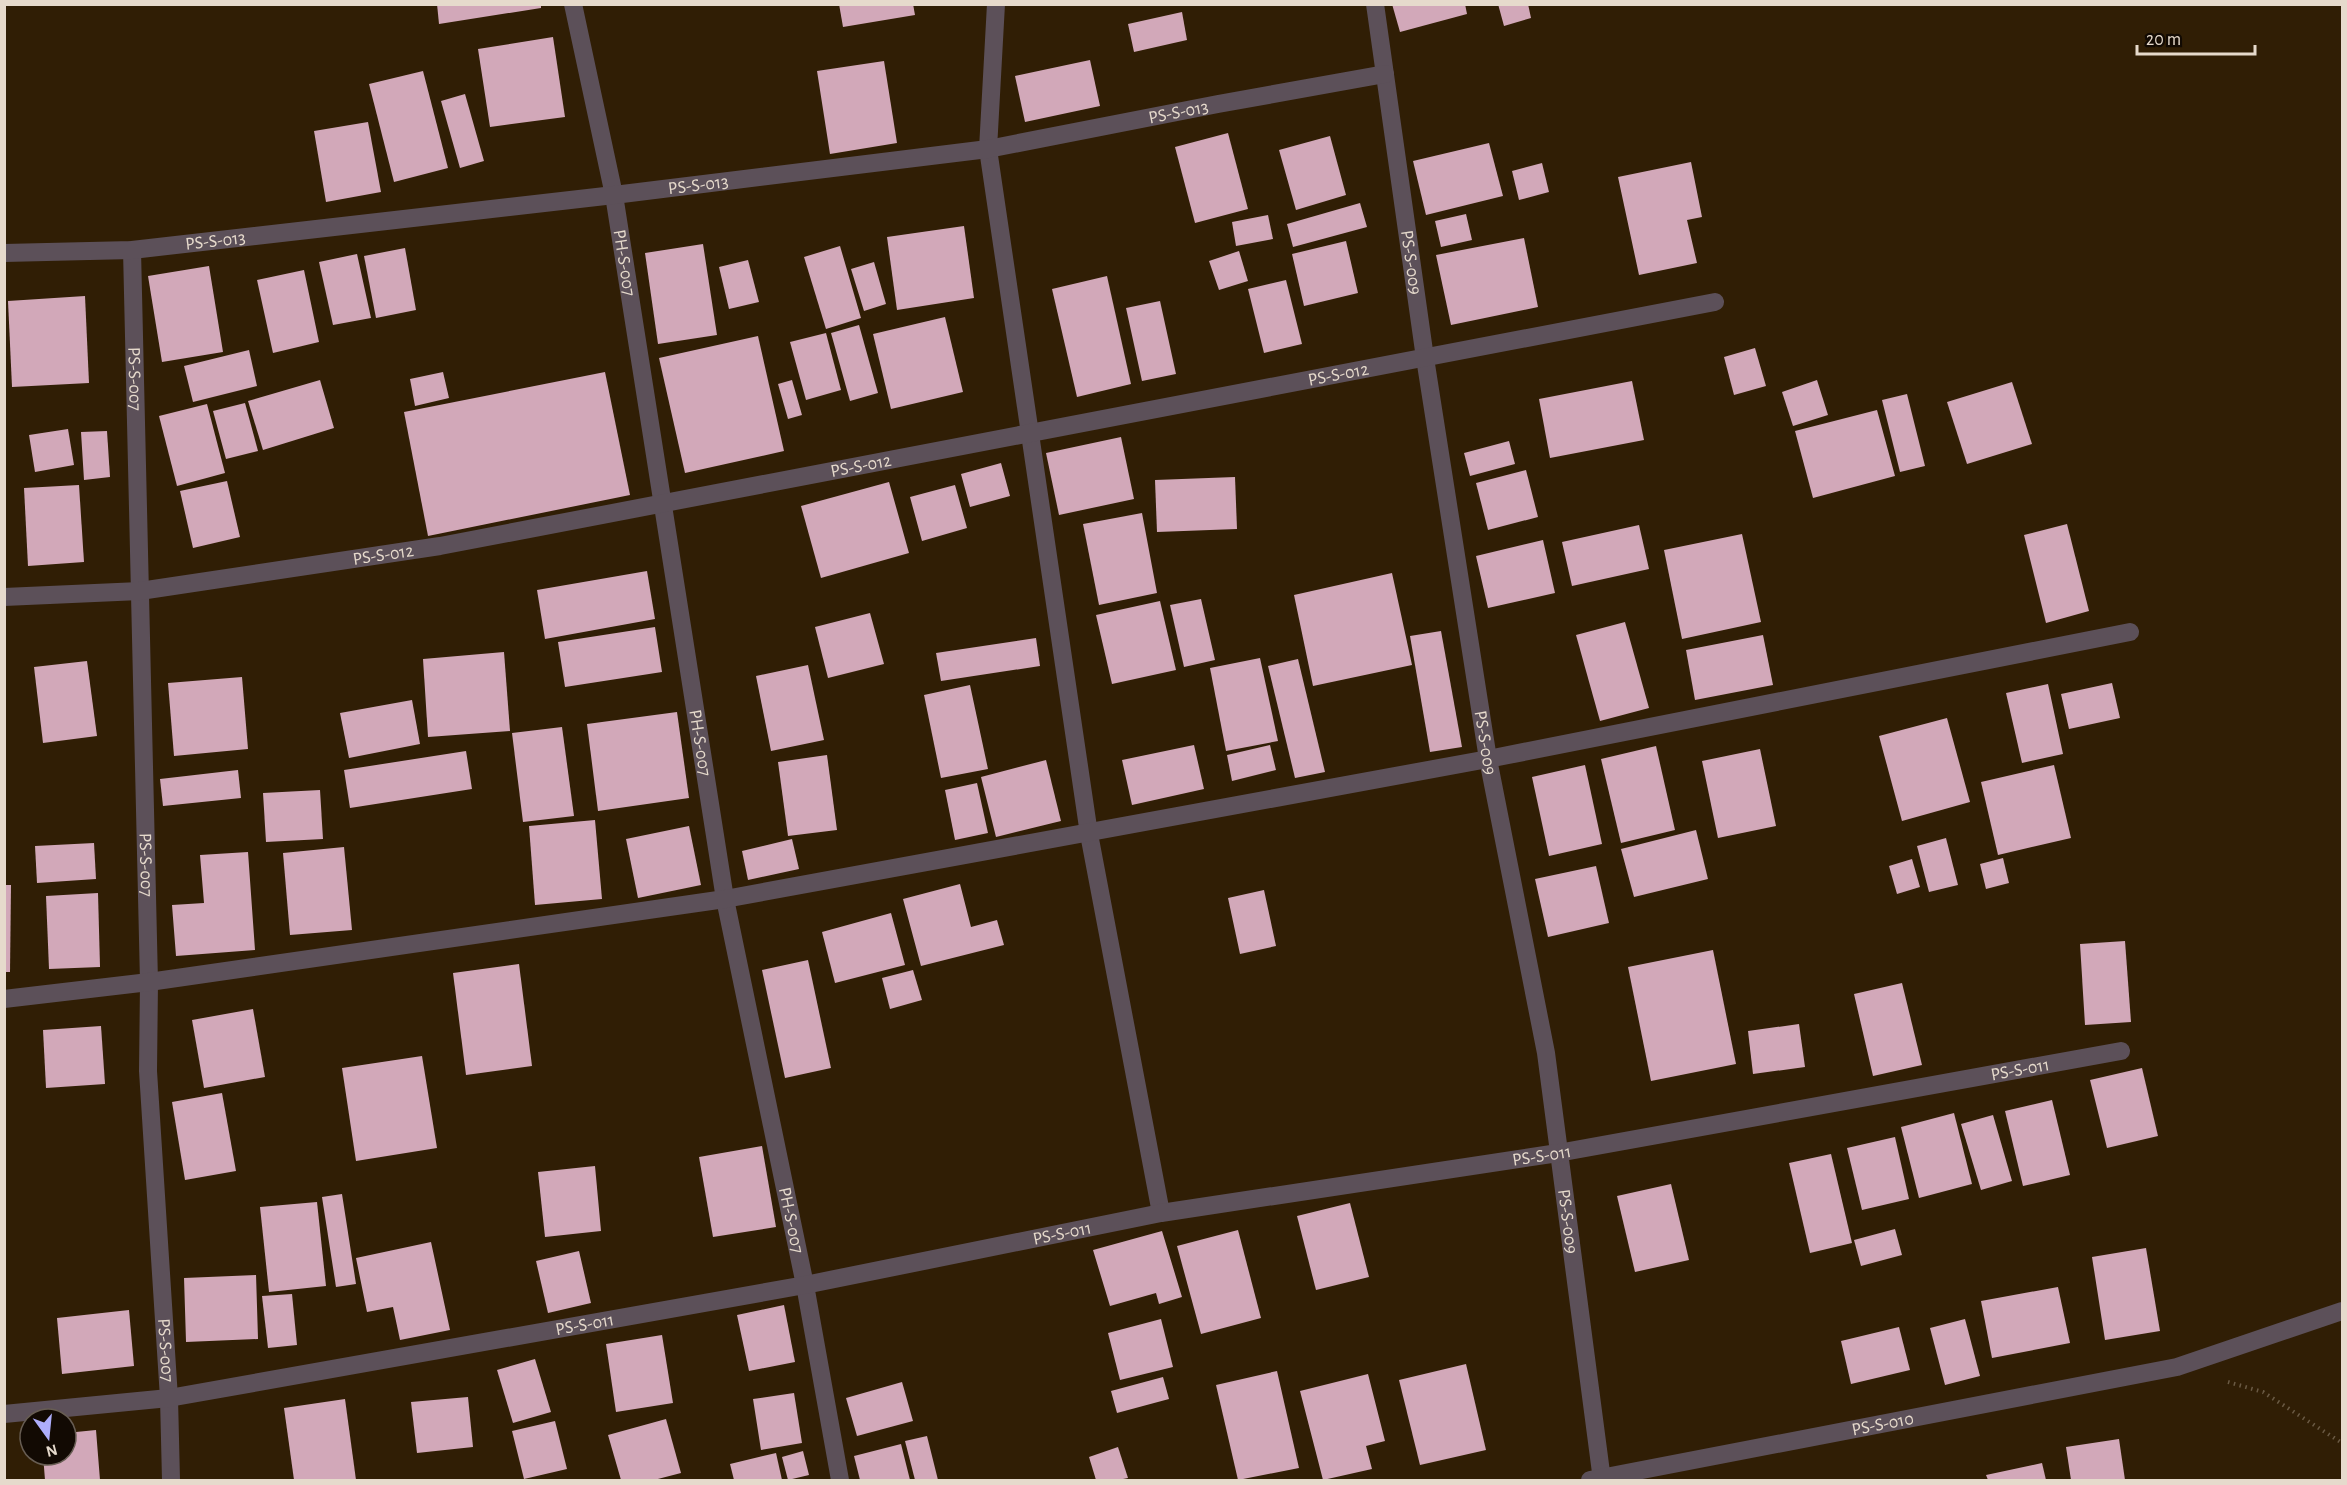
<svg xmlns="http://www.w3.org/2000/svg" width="2347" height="1485" font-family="'Alegreya Sans',sans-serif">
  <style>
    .building { fill: #d2a8b9 }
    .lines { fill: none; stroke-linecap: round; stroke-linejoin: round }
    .path { stroke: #6a5a44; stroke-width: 4; stroke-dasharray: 1.5 4.5; stroke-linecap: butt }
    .minor { stroke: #5c5059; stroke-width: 18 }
    .labels { text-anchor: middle; stroke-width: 6; stroke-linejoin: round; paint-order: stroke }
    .street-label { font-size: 18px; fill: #e6dacc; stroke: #120a03 }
  </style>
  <rect width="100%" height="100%" fill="#301e05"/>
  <g class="building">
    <path d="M437 4H541V8L439 24Z"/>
    <path d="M839 4H913L915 15 843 27Z"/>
    <path d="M1392 4H1465L1467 14 1400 32Z"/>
    <path d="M1498 4H1528L1531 18 1504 26Z"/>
    <path d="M1182 12 1187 40 1134 52 1128 24Z"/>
    <path d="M553 37 565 117 490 127 478 49Z"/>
    <path d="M1090 60 1100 106 1025 122 1015 76Z"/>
    <path d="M884 61 897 143 830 154 817 71Z"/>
    <path d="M423 71 448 168 394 182 369 84Z"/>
    <path d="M465 94 484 161 460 168 441 101Z"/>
    <path d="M368 122 381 192 326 202 314 131Z"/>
    <path d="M1228 133 1248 209 1195 223 1175 147Z"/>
    <path d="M1330 136 1346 195 1296 210 1279 150Z"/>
    <path d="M1489 143 1503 196 1426 215 1413 161Z"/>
    <path d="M1691 162 1702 217 1687 220 1697 263 1639 275 1618 177Z"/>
    <path d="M1542 163 1549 192 1519 200 1512 171Z"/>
    <path d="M1360 203 1367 227 1293 247 1287 224Z"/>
    <path d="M1466 214 1472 240 1441 247 1435 221Z"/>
    <path d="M1268 215 1273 239 1236 246 1232 222Z"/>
    <path d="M964 226 974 298 897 310 887 237Z"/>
    <path d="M1524 238 1538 307 1451 325 1436 255Z"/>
    <path d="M1346 241 1358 293 1304 306 1292 254Z"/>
    <path d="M703 244 717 335 658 344 645 253Z"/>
    <path d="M840 246 861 318 826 329 804 257Z"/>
    <path d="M405 248 416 310 376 318 364 256Z"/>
    <path d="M1239 251 1248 281 1219 290 1209 261Z"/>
    <path d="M357 254 371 318 333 325 319 262Z"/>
    <path d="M748 260 759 302 729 309 719 267Z"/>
    <path d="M874 262 886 304 864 311 851 269Z"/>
    <path d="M209 266 223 352 162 362 148 276Z"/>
    <path d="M304 270 319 342 273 353 257 280Z"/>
    <path d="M1107 276 1131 384 1077 397 1052 289Z"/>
    <path d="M1286 280 1302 344 1264 353 1248 289Z"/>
    <path d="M85 296 89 383 12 387 8 301Z"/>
    <path d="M1160 301 1176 374 1142 381 1126 308Z"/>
    <path d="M945 317 963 392 891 409 873 334Z"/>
    <path d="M859 325 878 393 850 401 831 333Z"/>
    <path d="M826 333 841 390 806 400 790 342Z"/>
    <path d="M758 336 784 451 685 473 659 358Z"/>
    <path d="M1755 348 1766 386 1734 395 1724 357Z"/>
    <path d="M249 350 257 386 193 402 184 366Z"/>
    <path d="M443 372 449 398 415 406 410 379Z"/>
    <path d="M605 372 630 495 428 536 404 412Z"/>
    <path d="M320 380 334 428 263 450 248 401Z"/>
    <path d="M792 380 802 415 788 419 778 384Z"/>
    <path d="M1817 380 1828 415 1793 426 1782 392Z"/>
    <path d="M1632 381 1644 440 1550 458 1539 399Z"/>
    <path d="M2012 382 2032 444 1967 464 1947 402Z"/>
    <path d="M1907 394 1925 466 1900 472 1882 400Z"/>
    <path d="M245 403 258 451 226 459 213 411Z"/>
    <path d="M207 404 225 473 177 486 159 416Z"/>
    <path d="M1877 410 1895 476 1813 498 1795 431Z"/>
    <path d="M68 429 74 465 35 472 29 435Z"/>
    <path d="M107 431 110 477 84 480 81 432Z"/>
    <path d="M1121 437 1134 499 1059 515 1046 453Z"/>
    <path d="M1509 441 1515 464 1470 476 1464 453Z"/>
    <path d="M1001 463 1010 496 970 507 961 474Z"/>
    <path d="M1526 470 1538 517 1488 530 1476 483Z"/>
    <path d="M1235 477 1237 529 1157 532 1155 480Z"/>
    <path d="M227 481 240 537 193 548 180 491Z"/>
    <path d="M889 482 909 553 821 578 801 506Z"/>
    <path d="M79 485 84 562 28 566 24 488Z"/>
    <path d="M955 485 967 528 922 541 910 497Z"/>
    <path d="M1142 513 1157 593 1099 605 1083 524Z"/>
    <path d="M2067 524 2089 611 2046 623 2024 535Z"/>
    <path d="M1639 525 1649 569 1572 586 1562 542Z"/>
    <path d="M1742 534 1761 622 1682 639 1664 550Z"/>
    <path d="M1543 540 1555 593 1488 608 1476 556Z"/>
    <path d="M647 571 655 619 545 639 537 590Z"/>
    <path d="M1392 573 1412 665 1313 686 1294 595Z"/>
    <path d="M1201 599 1215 660 1184 667 1170 605Z"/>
    <path d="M1160 601 1176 670 1112 684 1096 615Z"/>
    <path d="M870 613 884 664 828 678 815 627Z"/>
    <path d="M1625 622 1649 708 1600 721 1576 635Z"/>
    <path d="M655 627 662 672 565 687 558 642Z"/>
    <path d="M1441 631 1462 747 1430 752 1410 636Z"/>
    <path d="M1763 635 1773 685 1695 700 1686 650Z"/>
    <path d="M1036 638 1040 666 941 681 936 653Z"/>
    <path d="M504 652 510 731 428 737 423 659Z"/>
    <path d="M1260 658 1278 741 1226 751 1210 668Z"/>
    <path d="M1298 659 1325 772 1295 778 1268 666Z"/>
    <path d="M87 661 97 736 43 743 34 667Z"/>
    <path d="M808 665 824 740 771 751 756 676Z"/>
    <path d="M242 677 248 749 174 756 168 683Z"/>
    <path d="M2112 683 2120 718 2069 729 2061 694Z"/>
    <path d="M2048 684 2063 754 2022 763 2006 693Z"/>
    <path d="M970 685 988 769 941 778 924 695Z"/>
    <path d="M412 700 420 744 349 758 340 713Z"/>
    <path d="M677 712 689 798 598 811 587 724Z"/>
    <path d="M1947 718 1970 802 1902 821 1879 736Z"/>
    <path d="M562 727 574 816 523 822 512 733Z"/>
    <path d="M1194 745 1204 789 1132 805 1122 760Z"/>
    <path d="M1270 745 1276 770 1232 781 1227 755Z"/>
    <path d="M1656 746 1675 830 1621 843 1601 759Z"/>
    <path d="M1760 749 1776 826 1718 838 1702 761Z"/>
    <path d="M466 751 472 789 350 808 344 770Z"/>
    <path d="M827 755 837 830 788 836 778 762Z"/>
    <path d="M1046 760 1061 821 996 837 981 777Z"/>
    <path d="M1585 765 1602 844 1549 856 1532 777Z"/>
    <path d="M2054 765 2071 838 1998 855 1981 782Z"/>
    <path d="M238 770 241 798 163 806 160 779Z"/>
    <path d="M977 783 988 833 955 840 945 790Z"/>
    <path d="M320 790 323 839 266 842 263 793Z"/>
    <path d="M595 820 602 899 535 905 529 826Z"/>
    <path d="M689 826 701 885 638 898 626 839Z"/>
    <path d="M1696 830 1708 879 1634 897 1621 849Z"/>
    <path d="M1946 838 1958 885 1929 892 1917 846Z"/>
    <path d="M792 839 799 869 748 880 742 851Z"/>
    <path d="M94 843 96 879 37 883 35 846Z"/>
    <path d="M344 847 352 930 290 935 283 853Z"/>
    <path d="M248 852 255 950 176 956 172 905 204 903 200 855Z"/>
    <path d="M2003 858 2009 883 1986 889 1980 864Z"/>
    <path d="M1912 859 1920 887 1897 894 1889 866Z"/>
    <path d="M1596 866 1609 923 1548 937 1535 879Z"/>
    <path d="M960 884 971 927 997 920 1004 945 921 966 903 899Z"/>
    <path d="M4 885H11L10 972H4Z"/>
    <path d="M1264 890 1276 946 1240 954 1228 898Z"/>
    <path d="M98 893 100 967 49 969 46 896Z"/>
    <path d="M891 913 905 965 835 983 822 932Z"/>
    <path d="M2125 941 2131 1022 2085 1025 2080 944Z"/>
    <path d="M1713 950 1736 1064 1651 1081 1628 967Z"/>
    <path d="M808 960 831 1068 785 1078 762 970Z"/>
    <path d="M519 964 532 1066 466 1075 453 973Z"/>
    <path d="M913 970 922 1000 890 1009 882 978Z"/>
    <path d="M1902 983 1922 1065 1873 1076 1854 994Z"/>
    <path d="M253 1009 265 1077 204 1088 192 1020Z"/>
    <path d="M1799 1024 1805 1067 1753 1074 1748 1031Z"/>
    <path d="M101 1026 105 1084 46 1088 43 1030Z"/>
    <path d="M422 1056 437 1148 356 1161 342 1068Z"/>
    <path d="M2142 1068 2158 1136 2107 1148 2090 1080Z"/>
    <path d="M222 1093 236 1171 185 1180 172 1102Z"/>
    <path d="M2052 1100 2070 1175 2023 1186 2005 1111Z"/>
    <path d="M1954 1113 1972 1184 1919 1198 1901 1127Z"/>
    <path d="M1993 1115 2012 1181 1981 1190 1961 1124Z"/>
    <path d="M1895 1137 1909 1199 1862 1210 1847 1148Z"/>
    <path d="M762 1146 776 1227 713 1237 699 1157Z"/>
    <path d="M1831 1154 1852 1243 1810 1253 1789 1163Z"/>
    <path d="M595 1166 601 1231 545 1237 538 1172Z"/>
    <path d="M1671 1184 1689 1260 1635 1272 1617 1196Z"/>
    <path d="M342 1194 356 1284 336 1287 322 1197Z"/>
    <path d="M317 1202 326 1286 269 1292 260 1207Z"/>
    <path d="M1350 1203 1369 1277 1316 1290 1297 1216Z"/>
    <path d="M1895 1229 1902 1255 1861 1266 1854 1240Z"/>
    <path d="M1238 1230 1261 1318 1201 1334 1177 1246Z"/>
    <path d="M1162 1231 1182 1297 1159 1304 1156 1293 1110 1306 1093 1250Z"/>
    <path d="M431 1242 450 1330 400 1340 393 1307 367 1312 356 1258Z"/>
    <path d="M2146 1248 2160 1331 2105 1340 2092 1257Z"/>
    <path d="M579 1251 591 1303 548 1313 536 1261Z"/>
    <path d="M256 1275 258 1339 186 1342 184 1278Z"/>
    <path d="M2058 1287 2070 1343 1992 1358 1981 1301Z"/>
    <path d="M292 1294 297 1345 268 1348 262 1296Z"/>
    <path d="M784 1305 795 1362 749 1371 737 1315Z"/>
    <path d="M129 1310 134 1366 62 1374 57 1318Z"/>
    <path d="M1161 1319 1173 1367 1120 1380 1108 1333Z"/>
    <path d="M1965 1319 1980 1376 1945 1385 1930 1328Z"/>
    <path d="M1899 1327 1910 1370 1851 1384 1841 1341Z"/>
    <path d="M662 1335 673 1403 616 1412 606 1344Z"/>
    <path d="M535 1359 551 1412 513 1423 497 1370Z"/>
    <path d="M1466 1364 1486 1450 1420 1465 1399 1380Z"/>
    <path d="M1277 1371 1299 1468 1238 1480 1216 1385Z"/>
    <path d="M1368 1374 1385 1441 1366 1446 1372 1469 1323 1480 1300 1391Z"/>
    <path d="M1163 1377 1169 1399 1117 1413 1111 1391Z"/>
    <path d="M902 1382 913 1421 857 1436 846 1398Z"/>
    <path d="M794 1393 802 1443 761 1450 753 1399Z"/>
    <path d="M468 1397 473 1447 417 1453 411 1402Z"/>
    <path d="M345 1399 356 1480H294L284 1408Z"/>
    <path d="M666 1419 681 1473 654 1480H621L608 1435Z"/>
    <path d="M555 1421 567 1469 524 1479 512 1431Z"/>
    <path d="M96 1430 100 1480H45L43 1455H66V1433Z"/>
    <path d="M927 1436 938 1480H915L905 1441Z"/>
    <path d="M2119 1439 2125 1480H2071L2066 1447Z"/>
    <path d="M901 1444 910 1480H860L854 1456Z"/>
    <path d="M1118 1447 1128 1478 1118 1480H1096L1089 1457Z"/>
    <path d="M803 1451 809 1475 788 1480 782 1457Z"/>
    <path d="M776 1453 782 1480H734L730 1464Z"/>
    <path d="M2042 1463 2046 1480H1988L1986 1475Z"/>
  </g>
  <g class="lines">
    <path class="path" d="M2228 1382 2263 1392 2342 1443"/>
    <g class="minor">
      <path id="s1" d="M573 4 614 195 725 899 805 1285 840 1480"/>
      <path d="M996 4 988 149 1089 834 1161 1213"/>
      <path id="s2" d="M1375 4 1425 358 1488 759 1546 1053 1602 1480"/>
      <path id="s3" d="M132 250 149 982 148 1071 169 1398 171 1480"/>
      <path id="s4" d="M4 253 132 250 614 195 988 149 1218 104 1385 74"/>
      <path id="s5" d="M4 597 140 591 440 546 1715 302"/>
      <path d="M4 999 149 982 725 899 1488 759 2130 632"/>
      <path id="s6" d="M4 1414 169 1398 805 1285 1161 1213 1558 1153 2121 1051"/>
      <path id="s7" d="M1590 1480 2177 1367 2342 1311"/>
    </g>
  </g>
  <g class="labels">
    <g class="street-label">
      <text dy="6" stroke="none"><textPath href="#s4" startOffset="1184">PS-S-013</textPath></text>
      <text dy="6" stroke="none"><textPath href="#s4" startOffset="698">PS-S-013</textPath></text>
      <text dy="6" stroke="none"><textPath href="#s4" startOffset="212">PS-S-013</textPath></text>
      <text dy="6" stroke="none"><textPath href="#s2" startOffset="261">PS-S-009</textPath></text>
      <text dy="6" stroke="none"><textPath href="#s1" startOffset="264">PH-S-007</textPath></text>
      <text dy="6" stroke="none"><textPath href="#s5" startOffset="1354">PS-S-012</textPath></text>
      <text dy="6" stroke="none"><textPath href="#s3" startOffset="129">PS-S-007</textPath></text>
      <text dy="6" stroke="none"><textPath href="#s5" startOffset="868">PS-S-012</textPath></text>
      <text dy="6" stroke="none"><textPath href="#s5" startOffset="382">PS-S-012</textPath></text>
      <text dy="6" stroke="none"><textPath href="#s2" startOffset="747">PS-S-009</textPath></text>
      <text dy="6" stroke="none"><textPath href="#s1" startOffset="750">PH-S-007</textPath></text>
      <text dy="6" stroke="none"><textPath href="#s3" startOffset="615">PS-S-007</textPath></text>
      <text dy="6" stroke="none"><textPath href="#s6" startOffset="2046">PS-S-011</textPath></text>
      <text dy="6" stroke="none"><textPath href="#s6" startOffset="1560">PS-S-011</textPath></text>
      <text dy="6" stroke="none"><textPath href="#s1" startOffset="1236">PH-S-007</textPath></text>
      <text dy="6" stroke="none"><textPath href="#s2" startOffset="1233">PS-S-009</textPath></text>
      <text dy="6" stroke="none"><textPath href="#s6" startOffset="1074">PS-S-011</textPath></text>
      <text dy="6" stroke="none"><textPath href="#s6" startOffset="588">PS-S-011</textPath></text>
      <text dy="6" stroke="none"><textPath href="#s3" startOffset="1101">PS-S-007</textPath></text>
      <text dy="6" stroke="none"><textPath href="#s7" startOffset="298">PS-S-010</textPath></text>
    </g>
  </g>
  <rect width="2347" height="1485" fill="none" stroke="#e6dacc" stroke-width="12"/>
  <g transform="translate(48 1437) rotate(165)"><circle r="28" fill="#120a03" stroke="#675d53" stroke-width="1.5"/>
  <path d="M0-4.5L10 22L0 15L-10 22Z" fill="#aeaefb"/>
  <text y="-9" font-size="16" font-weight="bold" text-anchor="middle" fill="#e6dacc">N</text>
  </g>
  <path d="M2137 45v9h118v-9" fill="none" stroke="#e6dacc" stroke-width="3"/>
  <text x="2146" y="45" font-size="18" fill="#e6dacc" stroke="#120a03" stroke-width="4.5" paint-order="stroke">20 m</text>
</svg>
